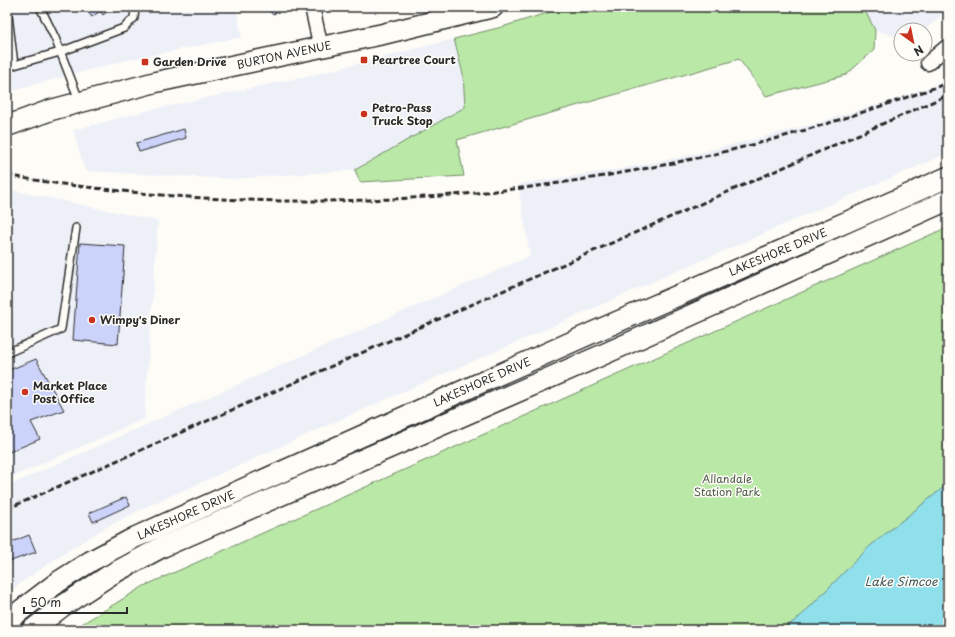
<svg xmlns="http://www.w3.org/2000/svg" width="955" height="637" font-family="'Playpen Sans',sans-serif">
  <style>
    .built { fill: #eef0f8 }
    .green { fill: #bae8a6; stroke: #728a68 }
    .water { fill: #90e0ec; stroke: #68989f }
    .building { fill: #ccd3fb; stroke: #2b2b2b }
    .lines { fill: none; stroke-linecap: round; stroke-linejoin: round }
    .service-casing { stroke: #2b2b2b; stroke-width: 10 }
    .minor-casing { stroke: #2b2b2b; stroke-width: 17 }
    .secondary-casing { stroke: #2b2b2b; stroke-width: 23 }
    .service { stroke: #fdfcf7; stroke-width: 7 }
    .minor { stroke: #fdfcf7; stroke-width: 14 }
    .secondary { stroke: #fdfcf7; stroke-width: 20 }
    .rail { stroke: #2b2b2b; stroke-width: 3; stroke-dasharray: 6 3; stroke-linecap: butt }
    .poi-dot { fill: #c8321e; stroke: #fdfcf7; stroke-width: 1.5 }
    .labels { text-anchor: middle; stroke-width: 3; stroke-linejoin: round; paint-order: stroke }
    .street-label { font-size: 11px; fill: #2b2b2b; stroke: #fdfcf7 }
    .poi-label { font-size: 11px; font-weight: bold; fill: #2b2b2b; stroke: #fdfcf7; text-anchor: start }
    .park-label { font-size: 11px; fill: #4f5a4a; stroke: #fdfcf7 }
    .water-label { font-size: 12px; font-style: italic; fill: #44585b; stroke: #fdfcf7 }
  </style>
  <rect width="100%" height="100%" fill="#fdfcf7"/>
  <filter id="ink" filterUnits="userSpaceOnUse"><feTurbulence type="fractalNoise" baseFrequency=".025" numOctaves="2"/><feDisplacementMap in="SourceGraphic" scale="8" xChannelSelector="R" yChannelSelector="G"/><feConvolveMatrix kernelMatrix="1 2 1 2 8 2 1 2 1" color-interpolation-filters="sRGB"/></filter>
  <g filter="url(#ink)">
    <g class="built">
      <path d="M7 7H236L242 37 127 60 32 85 7 93Z"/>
      <path d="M863 7H948V9L925 30H901V38L875 30Z"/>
      <path d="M454 39 463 74 465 107 355 170 233 179 85 171 73 130 150 110 325 72Z"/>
      <path d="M948 80V153L641 287 524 339 380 402 146 507 103 529 55 559 22 582 7 594V486L530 256 518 184 621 169 690 155 810 125 899 98Z"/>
      <path d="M7 189 158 221 144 419 7 479Z"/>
    </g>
    <g class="green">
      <path d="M566 7H863L875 30 874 50 846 75 766 96 739 59 457 140 464 176 360 182 355 170 465 107 463 74 454 39 502 27Z"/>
      <path d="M948 227V486L943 488 869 547 801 616 782 630H72L144 586Z"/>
    </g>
    <path class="water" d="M948 486V630H782L801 616 869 547 943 488Z"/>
    <g class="building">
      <path d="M83 7H121L115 12 111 8 103 15 100 11 92 17Z"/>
      <path d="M151 7H161L156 12Z"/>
      <path d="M266 7H282L273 15Z"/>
      <path d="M184 129 186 138 139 152 136 143Z"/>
      <path d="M80 243 125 246 118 344 73 340Z"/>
      <path d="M36 359 64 410 31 422 40 439 7 453V371Z"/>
      <path d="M126 497 130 505 93 522 89 513Z"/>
      <path d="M29 535 36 552 11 561 7 550V544Z"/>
    </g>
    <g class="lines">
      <defs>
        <g id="service">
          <path d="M7 7 14 65"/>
          <path d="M40 7 55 38 79 100"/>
          <path d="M7 67 60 52 124 28 134 18 135 8 134 7"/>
          <path d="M7 353 61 329 76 228"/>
        </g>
        <g id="minor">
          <path d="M312 7 321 48"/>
          <path d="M928 63 948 46"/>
        </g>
        <g id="secondary">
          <path d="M7 126 51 110 156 82 383 34 493 7"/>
          <path d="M7 621 58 582 91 561 136 537 594 332 849 221 948 177"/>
          <path d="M32 630 64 605 110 575 162 547 602 355 948 200"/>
        </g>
      </defs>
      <use href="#service" class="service-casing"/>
      <use href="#minor" class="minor-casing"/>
      <use href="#secondary" class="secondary-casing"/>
      <use href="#service" class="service"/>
      <use href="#minor" class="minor"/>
      <use href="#secondary" class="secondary"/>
      <g class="rail">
        <path d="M7 175C51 184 96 188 140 193 273 206 406 203 538 186 618 175 697 160 774 139 833 123 891 103 948 83"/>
        <path d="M7 509 948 95"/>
      </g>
    </g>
  </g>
  <g class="poi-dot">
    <rect x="360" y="56" width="8" height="8" rx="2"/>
    <rect x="141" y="58" width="8" height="8" rx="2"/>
    <circle cx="364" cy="114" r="4"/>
    <circle cx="92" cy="320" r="4"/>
    <circle cx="25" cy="392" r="4"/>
  </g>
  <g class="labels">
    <g class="street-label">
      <text transform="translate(284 55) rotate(-12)" y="4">BURTON AVENUE</text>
      <text transform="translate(778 252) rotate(-23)" y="4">LAKESHORE DRIVE</text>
      <text transform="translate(482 382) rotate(-24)" y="4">LAKESHORE DRIVE</text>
      <text transform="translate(186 515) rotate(-24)" y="4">LAKESHORE DRIVE</text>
    </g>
    <g class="poi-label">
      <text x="372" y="64">Peartree Court</text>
      <text x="153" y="66">Garden Drive</text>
      <text x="372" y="112">Petro-Pass<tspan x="372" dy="13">Truck Stop</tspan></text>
      <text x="100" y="324">Wimpy's Diner</text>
      <text x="33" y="390">Market Place<tspan x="33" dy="13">Post Office</tspan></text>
    </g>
    <g class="park-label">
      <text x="727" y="483">Allandale<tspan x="727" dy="13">Station Park</tspan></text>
    </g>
    <g class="water-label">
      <text x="901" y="586">Lake Simcoe</text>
    </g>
  </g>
  <rect width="955" height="637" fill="none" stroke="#fdfcf7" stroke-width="24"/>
  <rect x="12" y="12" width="931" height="613" fill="none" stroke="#2b2b2b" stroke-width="1.5" filter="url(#ink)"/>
  <g transform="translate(913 42) rotate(147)"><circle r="19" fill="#fdfcf7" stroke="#a9a8a5"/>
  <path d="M0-3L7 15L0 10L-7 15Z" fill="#c8321e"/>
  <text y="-6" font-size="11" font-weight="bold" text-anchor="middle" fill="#2b2b2b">N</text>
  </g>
  <path d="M24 607v6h103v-6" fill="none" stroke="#2b2b2b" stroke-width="2"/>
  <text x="30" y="607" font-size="12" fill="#2b2b2b" stroke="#fdfcf7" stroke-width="3" paint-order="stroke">50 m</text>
</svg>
